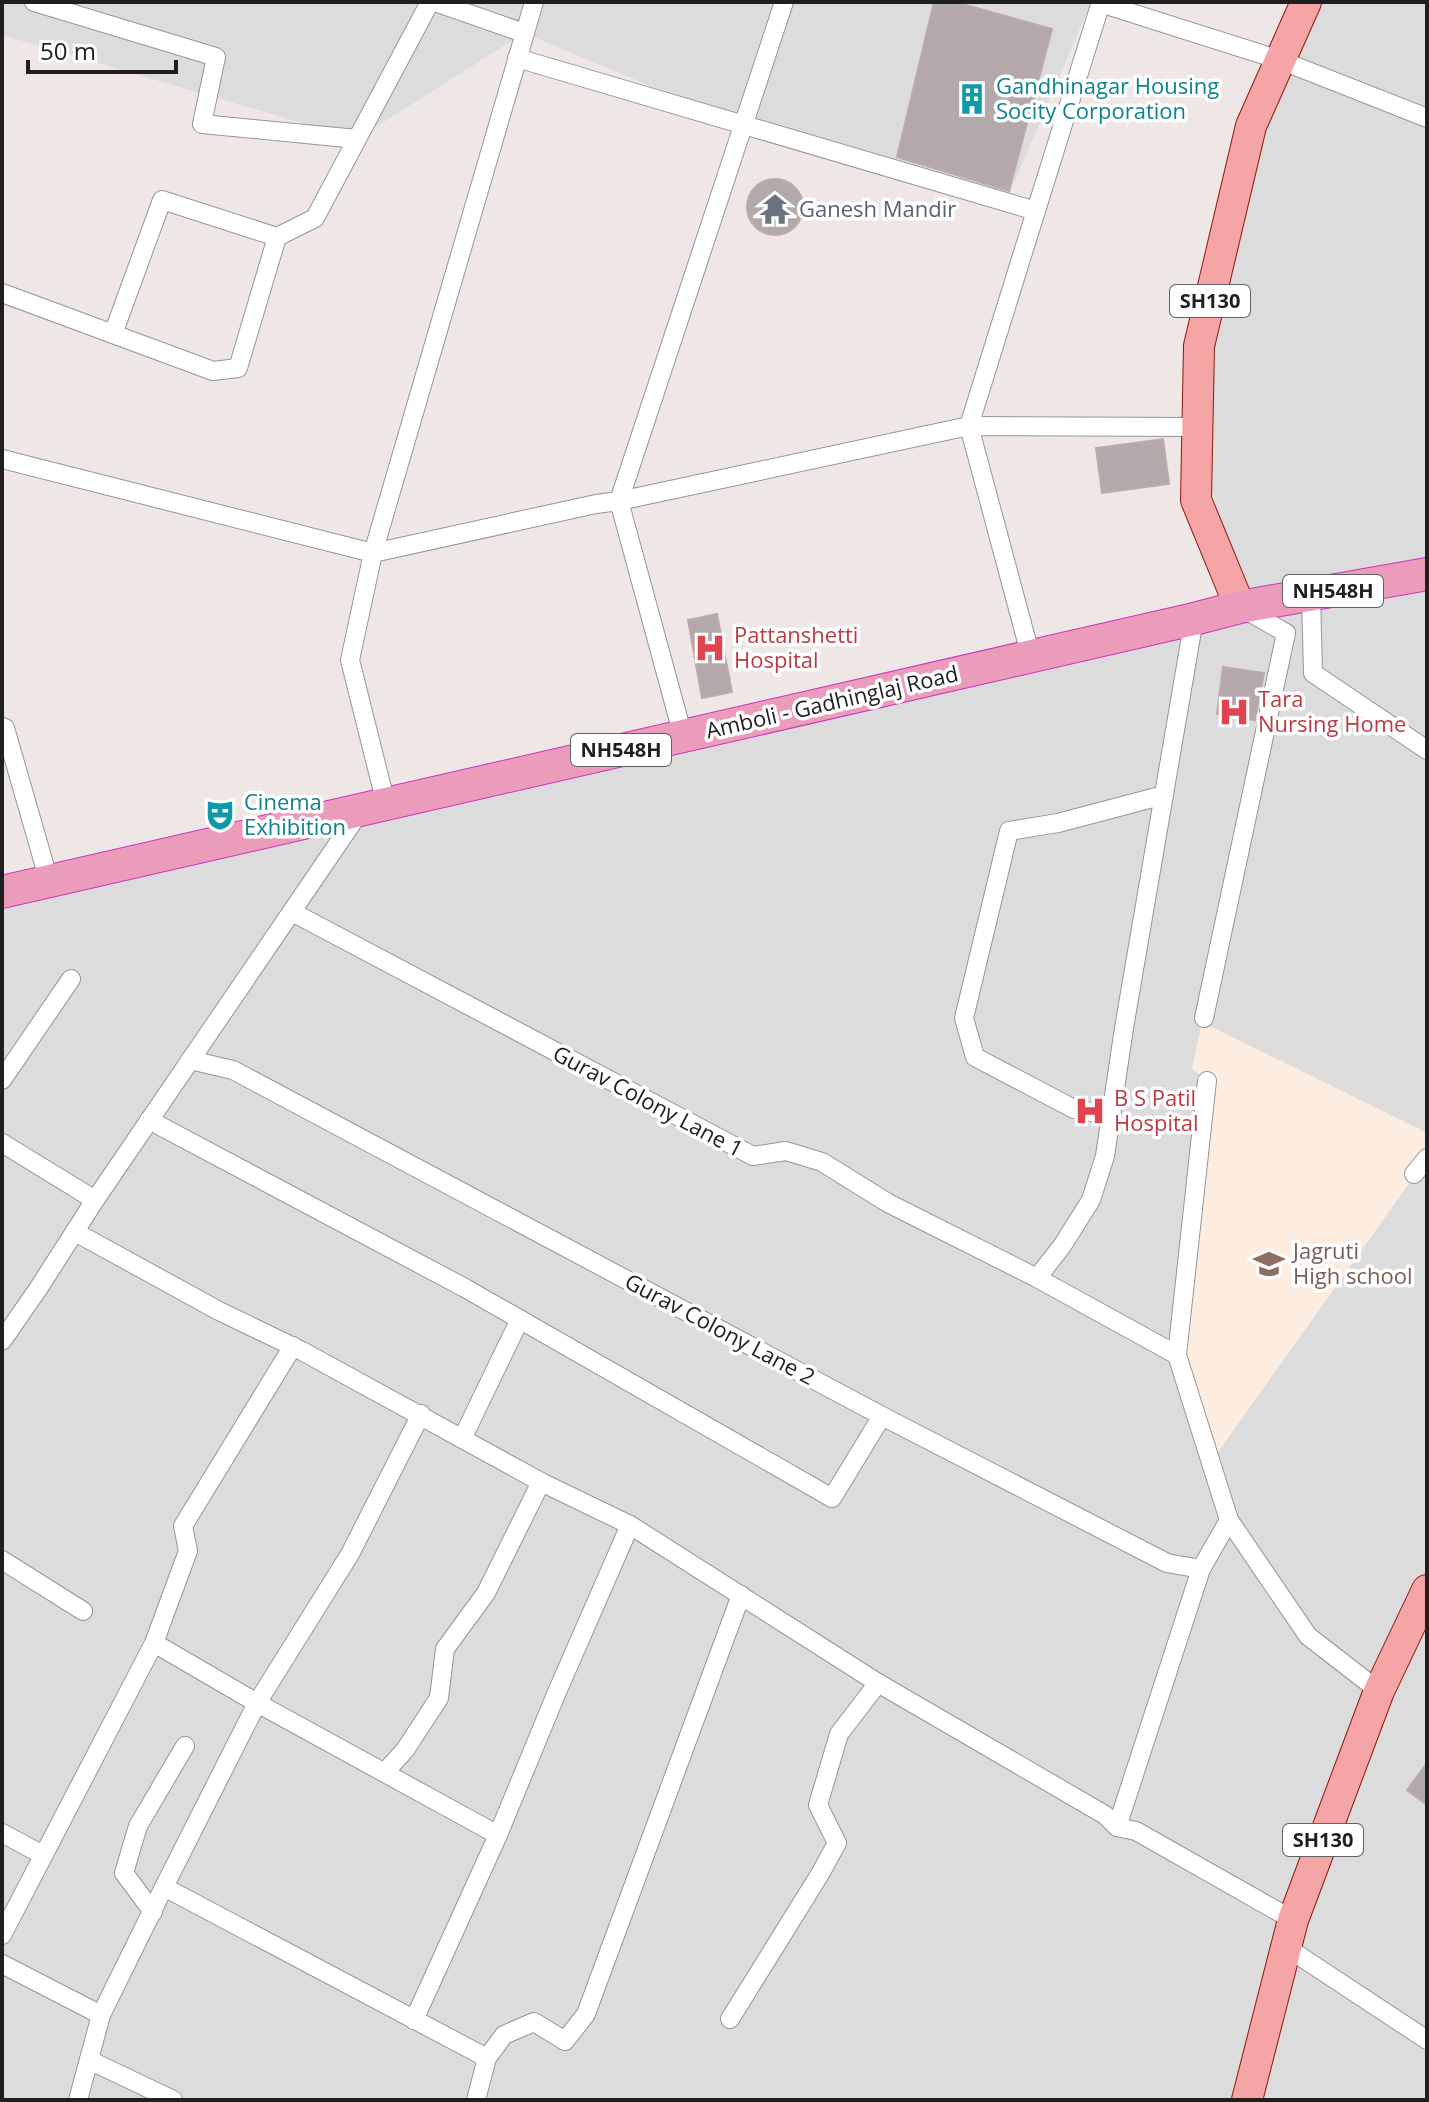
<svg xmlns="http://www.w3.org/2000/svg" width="1429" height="2102" font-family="'Open Sans',sans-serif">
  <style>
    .residential { fill: #dddcdc }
    .education { fill: #fdede1 }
    .building { fill: #b4a9aa; stroke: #bfa9ac; stroke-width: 2 }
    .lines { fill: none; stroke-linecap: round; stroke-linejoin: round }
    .minor-casing { stroke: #969696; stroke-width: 20 }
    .primary-casing { stroke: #8e170b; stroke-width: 32 }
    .trunk-casing { stroke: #cd32c2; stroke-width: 34 }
    .minor { stroke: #fff; stroke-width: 18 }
    .primary { stroke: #f5a5a6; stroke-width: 30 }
    .trunk { stroke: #ea9cba; stroke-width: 32 }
    .labels { text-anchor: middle; stroke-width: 7; stroke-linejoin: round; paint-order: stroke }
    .shield { fill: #fff; stroke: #626262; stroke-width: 2 }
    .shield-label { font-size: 20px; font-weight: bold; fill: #1f1f1f }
    .culture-label { font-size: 22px; fill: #0d838f; stroke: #fff; text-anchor: start }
    .worship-label { font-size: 22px; fill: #5b616d; stroke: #fff; text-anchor: start }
    .health-label { font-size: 22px; fill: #be3a42; stroke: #fff; text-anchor: start }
    .street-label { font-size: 22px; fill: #1f1f1f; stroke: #fff }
    .education-label { font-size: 22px; fill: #785e54; stroke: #fff; text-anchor: start }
  </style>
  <rect width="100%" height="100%" fill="#efe7e6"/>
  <g class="residential">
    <path d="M2 2H1091L1006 202 743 125 524 33 357 139 2 35Z"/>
    <path d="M1306 2H1427V573L1240 607 1197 427 1280 60Z"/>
    <path d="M1427 583V2100H2V892Z"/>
  </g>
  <path class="education" d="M1202 1022 1427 1133V1158L1211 1462 1177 1355 1207 1081 1192 1069Z"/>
  <g class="building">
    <path d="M934 2H955L1052 29 1009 191 897 157Z"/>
    <circle cx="775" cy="207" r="28"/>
    <path d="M1163 439 1169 484 1102 493 1096 448Z"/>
    <path d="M717 614 732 692 702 698 688 620Z"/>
    <path d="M1223 667 1264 673 1255 720 1217 714Z"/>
    <path d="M1427 1763V1805L1407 1790Z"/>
  </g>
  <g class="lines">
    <defs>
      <g id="minor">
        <path d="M34 2 216 57 202 124 357 139"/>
        <path d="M435 2 524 33"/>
        <path d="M1100 3 1280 60 1427 118"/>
        <path d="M517 58 1036 211"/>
        <path d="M2 293 213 371 238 368 277 237 315 218 430 2"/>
        <path d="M113 334 162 200 277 237"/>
        <path d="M2 459 373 553 596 504 619 501 683 736"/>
        <path d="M619 501 969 426 1197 427"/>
        <path d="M619 501 784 2"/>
        <path d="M1311 595 1313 673 1427 750"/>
        <path d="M1031 657 969 426 1101 2"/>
        <path d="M2 727 5 728 49 881"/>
        <path d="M386 804 350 660 373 553 534 2"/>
        <path d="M292 912 753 1156 786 1151 822 1162 888 1203 1037 1278 1177 1355"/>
        <path d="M1204 1018 1286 633 1242 608"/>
        <path d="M190 1060 233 1070 882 1416 1167 1563 1201 1569 1229 1520"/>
        <path d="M2 1080 71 979"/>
        <path d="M1207 1081 1177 1355 1229 1520 1308 1636 1379 1691"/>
        <path d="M1111 1115 1074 1109 975 1057 964 1018 1009 831 1058 823 1164 795"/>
        <path d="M149 1120 465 1288 832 1498 882 1416"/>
        <path d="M2 1143 95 1200"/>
        <path d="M1414 1174 1427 1158"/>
        <path d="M75 1232 219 1311 302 1351 541 1482 630 1525 878 1683 1105 1815 1117 1827 1136 1831 1293 1920"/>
        <path d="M1037 1278 1062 1246 1091 1200 1105 1156 1124 1028 1194 619"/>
        <path d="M2 1341 38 1289 95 1200 361 810"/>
        <path d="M463 1437 520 1319"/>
        <path d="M2 1560 83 1611"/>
        <path d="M154 1643 257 1703 498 1835"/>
        <path d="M385 1772 405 1750 439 1698 445 1649 486 1593 541 1482"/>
        <path d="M1117 1827 1201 1569"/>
        <path d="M2 1833 43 1855"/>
        <path d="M164 1887 487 2058"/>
        <path d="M153 1912 124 1873 138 1826 185 1746"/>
        <path d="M2 1935 154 1643 188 1551 183 1526 293 1346"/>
        <path d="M1286 1947 1427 2040"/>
        <path d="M2 1964 101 2015"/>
        <path d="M730 2019 820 1874 837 1843 818 1805 839 1734 878 1683"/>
        <path d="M414 2020 498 1835 557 1692 630 1525"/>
        <path d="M89 2060 173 2100"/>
        <path d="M78 2100 101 2015 164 1887 257 1703 350 1554 421 1414"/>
        <path d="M476 2100 487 2058 504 2035 534 2022 565 2041 586 2014 741 1595"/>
      </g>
      <g id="primary">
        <path d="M1240 607 1196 500 1199 346 1251 126 1306 2"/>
        <path d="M1247 2100 1293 1920 1379 1691 1427 1590"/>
      </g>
      <path id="trunk" d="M2 892 1194 619 1240 607 1427 574"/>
    </defs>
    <use href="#minor" class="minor-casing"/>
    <use href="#primary" class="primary-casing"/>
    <use href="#trunk" class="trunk-casing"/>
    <use href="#minor" class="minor"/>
    <use href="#primary" class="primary"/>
    <use href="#trunk" class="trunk"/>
  </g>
  <defs>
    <symbol id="building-bare" viewBox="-9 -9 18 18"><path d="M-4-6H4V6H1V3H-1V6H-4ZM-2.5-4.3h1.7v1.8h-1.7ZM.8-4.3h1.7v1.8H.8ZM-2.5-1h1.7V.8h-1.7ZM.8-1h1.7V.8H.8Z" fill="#0f9aa8" stroke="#fff" stroke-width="2.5" paint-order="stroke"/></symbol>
    <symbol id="temple-bare" viewBox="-9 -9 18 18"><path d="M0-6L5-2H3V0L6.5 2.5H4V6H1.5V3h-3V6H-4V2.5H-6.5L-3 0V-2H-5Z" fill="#6b7280" stroke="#fff" stroke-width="2.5" paint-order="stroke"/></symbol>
    <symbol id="hospital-bare" viewBox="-9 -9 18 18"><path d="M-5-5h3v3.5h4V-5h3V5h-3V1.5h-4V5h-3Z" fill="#e0444e" stroke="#fff" stroke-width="2.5" paint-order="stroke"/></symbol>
    <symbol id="theatre-bare" viewBox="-9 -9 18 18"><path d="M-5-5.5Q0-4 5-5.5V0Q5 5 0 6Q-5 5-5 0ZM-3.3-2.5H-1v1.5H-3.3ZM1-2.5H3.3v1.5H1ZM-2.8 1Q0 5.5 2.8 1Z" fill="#0f9aa8" stroke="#fff" stroke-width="2.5" paint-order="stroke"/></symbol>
    <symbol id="university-bare" viewBox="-9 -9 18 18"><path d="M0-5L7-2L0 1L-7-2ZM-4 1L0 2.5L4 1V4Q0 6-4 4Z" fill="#8d6e63" stroke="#fff" stroke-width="2.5" paint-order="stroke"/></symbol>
  </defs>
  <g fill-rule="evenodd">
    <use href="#building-bare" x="950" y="77" width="44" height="44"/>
    <use href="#temple-bare" x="753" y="187" width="44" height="44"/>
    <use href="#hospital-bare" x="688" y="626" width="44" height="44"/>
    <use href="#hospital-bare" x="1212" y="690" width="44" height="44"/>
    <use href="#theatre-bare" x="198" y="793" width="44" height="44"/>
    <use href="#hospital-bare" x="1068" y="1089" width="44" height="44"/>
    <use href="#university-bare" x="1247" y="1242" width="44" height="44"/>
  </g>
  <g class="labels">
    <g class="shield">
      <rect x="1170" y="285" width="80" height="32" rx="6"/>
      <rect x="1283" y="575" width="100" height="32" rx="6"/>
      <rect x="571" y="734" width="100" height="32" rx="6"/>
      <rect x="1283" y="1824" width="80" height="32" rx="6"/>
    </g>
    <g class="shield-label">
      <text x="1210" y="308">SH130</text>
      <text x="1333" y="598">NH548H</text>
      <text x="621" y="757">NH548H</text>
      <text x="1323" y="1847">SH130</text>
    </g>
    <g class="culture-label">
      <text x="996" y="94">Gandhinagar Housing<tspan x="996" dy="25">Socity Corporation</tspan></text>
      <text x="244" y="810">Cinema<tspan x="244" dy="25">Exhibition</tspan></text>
    </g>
    <g class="worship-label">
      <text x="799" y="217">Ganesh Mandir</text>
    </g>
    <g class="health-label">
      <text x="734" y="643">Pattanshetti<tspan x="734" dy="25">Hospital</tspan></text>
      <text x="1258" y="707">Tara<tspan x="1258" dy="25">Nursing Home</tspan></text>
      <text x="1114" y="1106">B S Patil<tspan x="1114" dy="25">Hospital</tspan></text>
    </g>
    <g class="street-label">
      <text transform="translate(832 702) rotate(-13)" y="8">Amboli - Gadhinglaj Road</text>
      <text transform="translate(648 1101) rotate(28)" y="8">Gurav Colony Lane 1</text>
      <text transform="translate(720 1329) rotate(28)" y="8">Gurav Colony Lane 2</text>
    </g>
    <g class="education-label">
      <text x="1293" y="1259">Jagruti<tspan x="1293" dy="25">High school</tspan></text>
    </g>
  </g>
  <rect width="1429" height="2102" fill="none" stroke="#1f1f1f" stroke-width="8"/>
  <path d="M28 60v12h148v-12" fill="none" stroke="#1f1f1f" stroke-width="4"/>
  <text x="40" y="60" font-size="24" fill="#1f1f1f" stroke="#ffffff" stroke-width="6" paint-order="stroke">50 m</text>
</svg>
